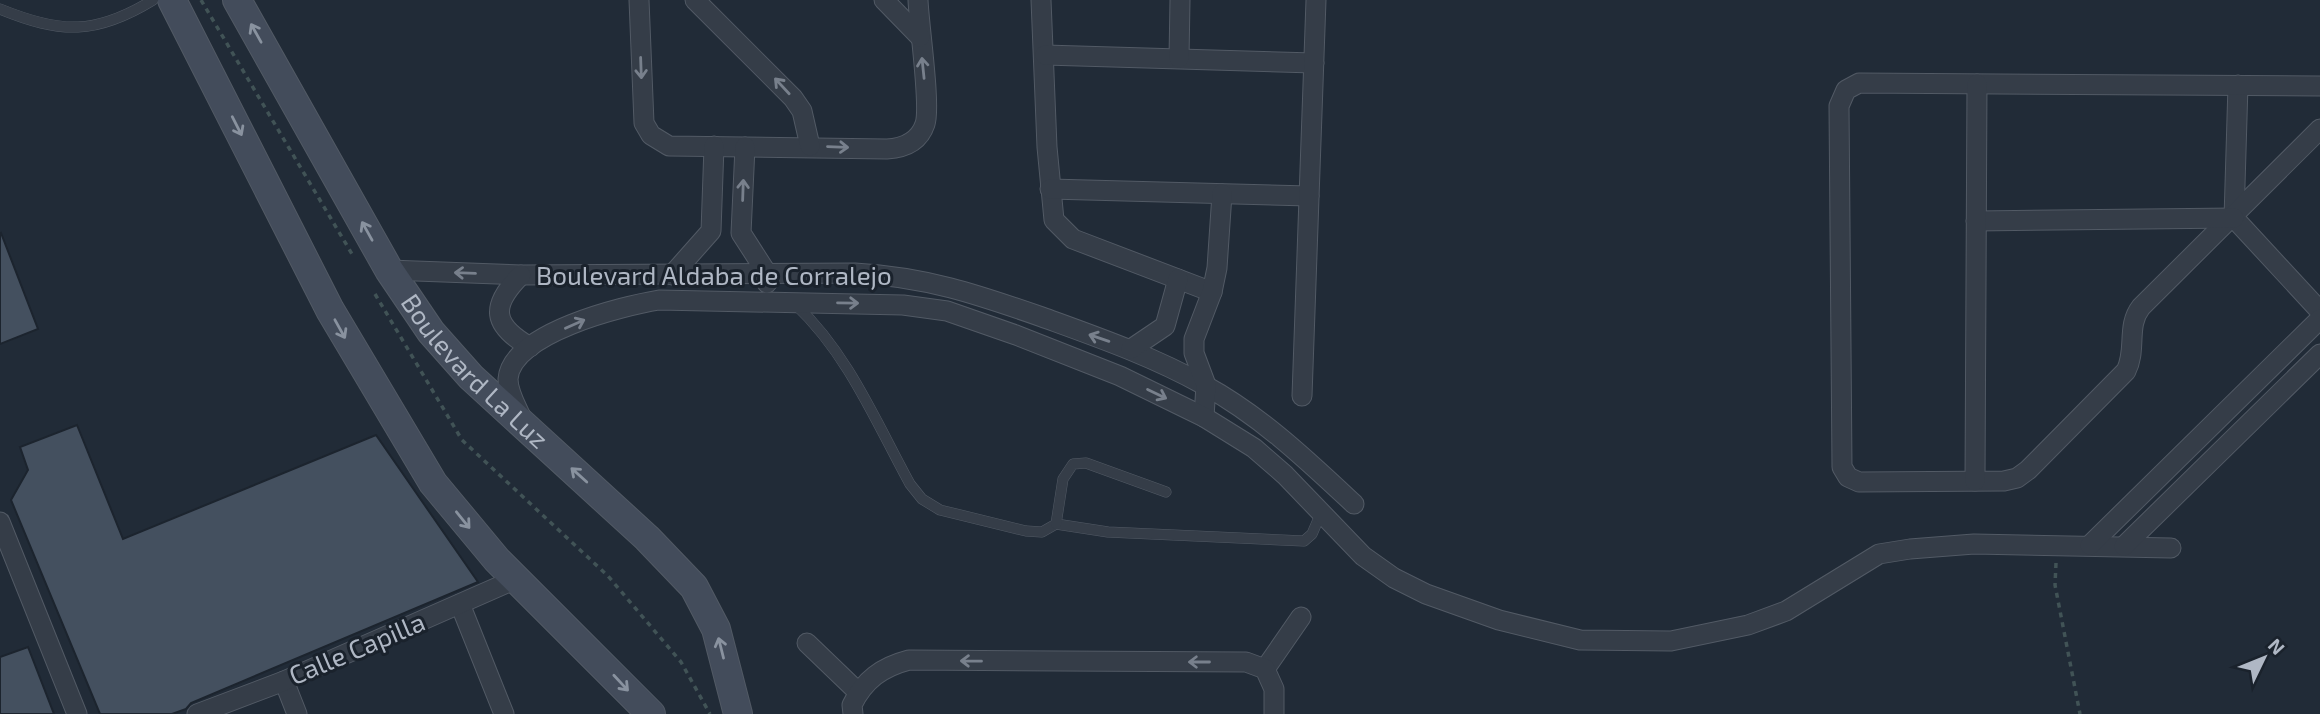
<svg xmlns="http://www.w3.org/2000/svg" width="2320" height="714" font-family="'Exo 2',sans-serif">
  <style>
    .building { fill: #44505f; stroke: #1c242e; stroke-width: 2 }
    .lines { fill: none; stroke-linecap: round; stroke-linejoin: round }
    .lane-casing { stroke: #525a65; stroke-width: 11 }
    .street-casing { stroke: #525a65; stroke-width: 21 }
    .secondary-casing { stroke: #525a65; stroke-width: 30 }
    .path { stroke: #415356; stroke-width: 3.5; stroke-dasharray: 5 5; stroke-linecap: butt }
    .lane { stroke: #353d48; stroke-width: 10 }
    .street { stroke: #353d48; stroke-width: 19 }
    .secondary { stroke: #434c5b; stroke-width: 28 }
    .oneway { stroke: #89929f }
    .oneway2 { stroke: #78808c }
    .labels { text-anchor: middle; stroke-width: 6; stroke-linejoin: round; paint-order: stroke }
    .street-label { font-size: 26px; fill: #afb7c4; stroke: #1a222c }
  </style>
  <rect width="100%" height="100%" fill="#212b37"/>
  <g class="building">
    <path d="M1 233 38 329 0 344V234Z"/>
    <path d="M77 425 123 539 376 435 478 582 191 703 186 709 172 714H100L11 500 28 470 20 447Z"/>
    <path d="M28 647 54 714H0V657Z"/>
  </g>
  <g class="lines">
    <defs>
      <g id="lane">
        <path d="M0 9C61 34 96 35 153 0"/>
        <path d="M796 305C848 354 876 422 910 484L922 499 940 510 1026 531 1042 532 1056 524 1108 532 1304 541 1312 534 1321 513"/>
        <path d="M1056 524 1063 479 1073 464 1086 463 1166 492"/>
      </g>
      <g id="street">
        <path d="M639 0 644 123 651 135 669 146 887 149C904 148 919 142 925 124 931 106 919 25 918 0"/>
        <path d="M695 0 793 98 802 111 810 146"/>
        <path d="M884 0 920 37"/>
        <path d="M1041 0 1047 147 1054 220 1073 239 1212 292"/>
        <path d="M1045 55 1314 63"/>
        <path d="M1179 58 1180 0"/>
        <path d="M2238 85 2234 218 2320 311"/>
        <path d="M2320 86 1859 83 1846 90 1839 106 1842 467 1848 477 1859 482 2004 481 2017 478 2028 470 2126 371C2137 350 2126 326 2141 307L2320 129"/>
        <path d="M745 147 741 233 768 275 767 283"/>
        <path d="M1050 189 1309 196"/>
        <path d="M1976 221 2234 218"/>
        <path d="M389 270 521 275 855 273C926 277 976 294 1042 317 1097 337 1152 356 1204 385 1261 416 1308 461 1354 504"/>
        <path d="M521 275C490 306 492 325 530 347"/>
        <path d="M672 275 711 231 714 146"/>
        <path d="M1131 349 1165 326 1178 279"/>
        <path d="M1302 396 1316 0"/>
        <path d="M1204 417 1206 385 1194 353V339L1212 292 1217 268 1222 194"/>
        <path d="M522 419C517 407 508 393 508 379 511 333 623 306 659 300L903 305 947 311 1016 335 1120 376 1204 417 1254 448 1285 475 1363 556 1394 578 1426 594 1499 620 1580 640 1671 641 1748 625 1786 611 1879 554 1910 549 1974 544 2171 548"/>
        <path d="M1975 481 1977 84"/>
        <path d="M0 522 77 714"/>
        <path d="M2090 545 2320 319"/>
        <path d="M2124 546 2320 354"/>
        <path d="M460 604 504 714"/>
        <path d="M807 643 858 692"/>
        <path d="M1265 669 1301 617"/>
        <path d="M284 681 297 714"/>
        <path d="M197 714 284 681 516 579"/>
        <path d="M853 714 852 705C864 680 882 667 909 660L1246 662 1265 669 1274 689V714"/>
      </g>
      <g id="secondary">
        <path d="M172 0 330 310 433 483 497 560 651 714"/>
        <path id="s1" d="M237 0 389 270 431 332 471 377 647 538 694 587 716 629 738 714"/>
      </g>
    </defs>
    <use href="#lane" class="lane-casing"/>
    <use href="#street" class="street-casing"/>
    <use href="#secondary" class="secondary-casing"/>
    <g class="path">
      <path d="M201 0 352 254"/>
      <path d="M375 294 462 440 608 576 681 662 710 714"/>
      <path d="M2056 563 2055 585 2080 714"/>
    </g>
    <use href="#lane" class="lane"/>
    <use href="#street" class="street"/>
    <use href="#secondary" class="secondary"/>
  </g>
  <defs><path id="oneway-shaft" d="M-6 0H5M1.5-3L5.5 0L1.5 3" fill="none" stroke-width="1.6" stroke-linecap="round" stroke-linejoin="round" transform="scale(1.75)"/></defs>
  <g class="oneway">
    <use href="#oneway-shaft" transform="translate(256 33) rotate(-119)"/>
    <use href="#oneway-shaft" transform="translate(237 126) rotate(63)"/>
    <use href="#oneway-shaft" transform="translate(367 231) rotate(-119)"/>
    <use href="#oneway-shaft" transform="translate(340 329) rotate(61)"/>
    <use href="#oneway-shaft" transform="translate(579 475) rotate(-138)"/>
    <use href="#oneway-shaft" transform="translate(463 520) rotate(51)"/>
    <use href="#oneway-shaft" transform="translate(721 648) rotate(-104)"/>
    <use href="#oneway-shaft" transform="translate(621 683) rotate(47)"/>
  </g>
  <g class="oneway2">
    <use href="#oneway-shaft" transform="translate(641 68) rotate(88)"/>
    <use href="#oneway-shaft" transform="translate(923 68) rotate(-96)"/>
    <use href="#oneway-shaft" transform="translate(782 86) rotate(-133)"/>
    <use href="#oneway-shaft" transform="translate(838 147) rotate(2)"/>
    <use href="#oneway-shaft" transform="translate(743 190) rotate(-88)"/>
    <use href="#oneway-shaft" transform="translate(465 273) rotate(-178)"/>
    <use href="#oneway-shaft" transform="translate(848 303) rotate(1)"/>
    <use href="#oneway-shaft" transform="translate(575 324) rotate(-24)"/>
    <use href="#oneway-shaft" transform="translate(1099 338) rotate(-161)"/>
    <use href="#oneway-shaft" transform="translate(1157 394) rotate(26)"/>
    <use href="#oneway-shaft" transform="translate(971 661) rotate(-179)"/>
    <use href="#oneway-shaft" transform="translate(1199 662) rotate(180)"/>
  </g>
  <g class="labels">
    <g class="street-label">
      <text x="714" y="285">Boulevard Aldaba de Corralejo</text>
      <text dy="9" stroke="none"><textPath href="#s1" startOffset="443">Boulevard La Luz</textPath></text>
      <text transform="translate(357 649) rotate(-23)" y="9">Calle Capilla</text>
    </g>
  </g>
  <g transform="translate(2264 658) rotate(47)" stroke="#1a222c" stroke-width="5" paint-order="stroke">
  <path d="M0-5L12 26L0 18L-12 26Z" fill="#afb7c4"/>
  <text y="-10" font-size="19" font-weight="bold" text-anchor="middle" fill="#afb7c4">N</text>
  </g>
</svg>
